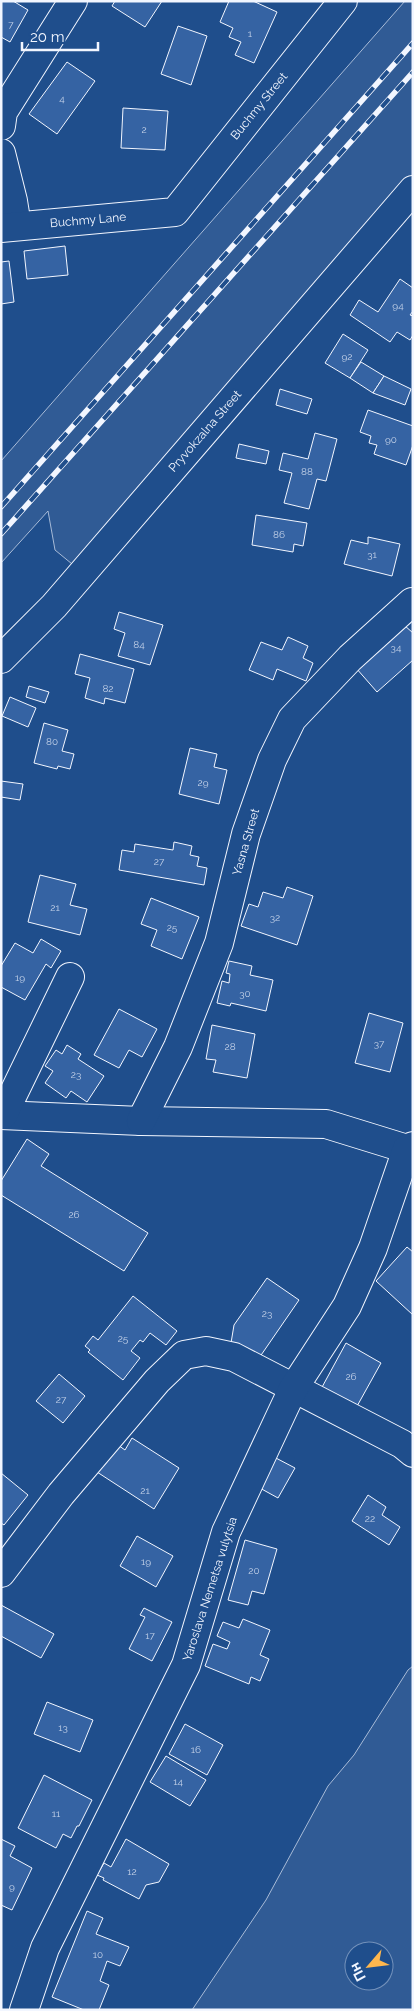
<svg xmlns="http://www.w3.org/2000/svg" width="414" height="2011" font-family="Raleway,sans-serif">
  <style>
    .green { fill: #305b95; stroke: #a8bbd7; fill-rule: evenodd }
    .building { fill: #3563a3; stroke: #f2f6ff }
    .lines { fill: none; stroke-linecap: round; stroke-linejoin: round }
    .minor-casing { stroke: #f2f6ff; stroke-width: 30 }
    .minor { stroke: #1f4e8c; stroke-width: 28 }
    .rail-casing { stroke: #f2f6ff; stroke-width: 5.5 }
    .rail { stroke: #1f4e8c; stroke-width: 4; stroke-dasharray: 11; stroke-linecap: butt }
    .labels { text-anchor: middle; stroke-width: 4; stroke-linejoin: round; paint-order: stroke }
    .number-label { font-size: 10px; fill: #c3d1e8 }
    .street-label { font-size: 12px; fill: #f2f6ff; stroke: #1f4e8c }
  </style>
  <rect width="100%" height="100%" fill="#1f4e8c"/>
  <g class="green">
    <path d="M405 1H413V190L83 573 55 550 48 511 1 563V461Z"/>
    <path d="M413 1666V2010H192L266 1900 328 1786 354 1755 408 1670ZM354 1951H384V1981H354Z"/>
  </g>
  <g class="building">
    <path d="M1 1H13L28 10 10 42 1 37Z"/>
    <path d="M115 1H162L145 27 112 6Z"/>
    <path d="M229 1H253L277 12 254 63 235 55 241 42 229 37 233 28 220 22Z"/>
    <path d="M178 26 207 36 191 85 161 74Z"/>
    <path d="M67 62 95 81 57 134 29 114Z"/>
    <path d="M123 108 168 111 165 150 121 148Z"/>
    <path d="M65 246 68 275 27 279 24 251Z"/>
    <path d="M9 261 14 302 1 304V262Z"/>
    <path d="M400 279 413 288V311L410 315 413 316V335L410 340 397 332 390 342 350 315 359 300 378 312Z"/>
    <path d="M343 334 368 350 350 378 325 363Z"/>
    <path d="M361 362 384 376 373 393 350 378Z"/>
    <path d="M384 376 411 389 405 405 373 393Z"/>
    <path d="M280 389 312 399 307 414 276 405Z"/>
    <path d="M368 410 413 426V445L406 465 374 454 377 445 369 443 371 436 360 432Z"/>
    <path d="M315 433 337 439 326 481 317 479 309 509 284 503 292 473 279 470 283 453 308 459Z"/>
    <path d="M239 444 269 451 266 464 236 458Z"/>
    <path d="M256 515 307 523 303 546 294 544 293 552 252 545Z"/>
    <path d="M368 537 400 544 392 576 344 564 351 540 368 544Z"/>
    <path d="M119 612 163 625 150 665 118 656 125 633 114 629Z"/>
    <path d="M404 625 413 633V660L377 692 356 668Z"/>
    <path d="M288 637 308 646 303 658 313 663 306 681 277 669 273 680 249 670 261 642 282 650Z"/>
    <path d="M80 654 134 669 125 703 105 698 104 704 85 698 90 678 75 674Z"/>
    <path d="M29 686 49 692 45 703 26 697Z"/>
    <path d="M10 697 36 708 28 727 2 716Z"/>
    <path d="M44 723 68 730 62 751 74 754 70 769 58 766 57 769 34 763Z"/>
    <path d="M190 748 217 754 214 767 227 770 219 804 179 794Z"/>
    <path d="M1 781 23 784 20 800 1 797Z"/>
    <path d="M174 842 192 846 190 855 199 857 197 866 207 868 204 885 119 870 122 850 134 852 135 844 173 850Z"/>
    <path d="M40 875 76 884 70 905 87 909 80 935 28 922Z"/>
    <path d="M287 887 313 896 297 945 241 926 249 904 258 907 263 892 283 898Z"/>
    <path d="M151 898 199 917 182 959 151 946 157 930 141 924Z"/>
    <path d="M41 939 61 951 51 968 46 964 25 1000 1 987V966L15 943 33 953Z"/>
    <path d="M229 961 252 966 250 975 273 980 266 1011 231 1003 230 1006 217 1003 222 981 229 983 230 974 226 973Z"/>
    <path d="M119 1009 157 1029 142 1057 129 1050 119 1068 94 1055Z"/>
    <path d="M369 1013 403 1023 390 1072 355 1063Z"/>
    <path d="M212 1025 255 1034 247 1078 213 1072 216 1060 206 1059Z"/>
    <path d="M67 1045 81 1054 78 1059 104 1076 87 1102 71 1091 66 1098 45 1083 53 1071 45 1066 56 1050 62 1054Z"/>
    <path d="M27 1139 49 1154 41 1166 148 1233 124 1271 1 1195V1181Z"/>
    <path d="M407 1247 413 1252V1315L376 1281Z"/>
    <path d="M267 1278 299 1300 257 1361 231 1343 234 1325Z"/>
    <path d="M133 1296 177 1331 166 1345 150 1333 143 1342 140 1340 131 1351 140 1358 123 1380 88 1352 90 1350 85 1346 93 1336 98 1340Z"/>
    <path d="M346 1343 381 1363 356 1408 321 1389Z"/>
    <path d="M59 1374 85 1396 63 1423 36 1401Z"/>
    <path d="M132 1438 179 1468 154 1509 97 1472 115 1443 125 1450Z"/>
    <path d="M274 1457 295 1468 278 1498 258 1487Z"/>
    <path d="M1 1473 28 1495 4 1525 1 1523Z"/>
    <path d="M368 1495 386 1507 382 1515 400 1527 389 1545 352 1521Z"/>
    <path d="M137 1536 173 1556 156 1587 120 1566Z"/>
    <path d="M245 1540 277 1549 264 1594 252 1591 248 1605 228 1600Z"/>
    <path d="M1 1605 54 1634 41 1658 1 1636Z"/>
    <path d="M144 1608 172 1622 152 1661 129 1649 145 1617 140 1615Z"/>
    <path d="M243 1619 270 1630 260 1655 269 1659 260 1681 251 1677 249 1684 205 1666 213 1644 227 1649 230 1642 217 1636 223 1622 239 1628Z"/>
    <path d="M47 1702 93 1720 80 1752 34 1734Z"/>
    <path d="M185 1724 223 1745 207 1775 169 1754Z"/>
    <path d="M166 1756 206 1780 190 1806 150 1782Z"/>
    <path d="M44 1775 92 1800 79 1826H77L71 1838 63 1834 56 1848 18 1828Z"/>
    <path d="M1 1839 15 1846 10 1856 32 1868 12 1910 1 1905Z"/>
    <path d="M126 1839 169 1864 159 1882 146 1885 139 1899 103 1880 104 1878 97 1875 104 1863 111 1867Z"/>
    <path d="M87 1911 103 1918 96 1934 129 1947 120 1966 107 1961 100 1981 109 1985 99 2010H84L52 1997Z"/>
  </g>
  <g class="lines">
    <defs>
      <g id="minor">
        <path d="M1 126 3 112 73 1"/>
        <path d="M1 153 13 201 17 226"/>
        <path d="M1 228 175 212 343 1"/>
        <path d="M1 659 54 606 413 190"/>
        <path d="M1 1115 141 1121 326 1124 407 1149"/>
        <path d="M3 1115 70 977"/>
        <path d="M141 1121 178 1047 219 943 246 834 272 760 292 719 350 658 412 602"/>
        <path d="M1 1573 61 1494 157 1381 184 1355 206 1351 234 1357 402 1444 413 1453"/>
        <path d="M24 2010 45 1948 186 1665 226 1532 293 1389 347 1306 373 1248 407 1149 413 1146"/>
      </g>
    </defs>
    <use href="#minor" class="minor-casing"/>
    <use href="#minor" class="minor"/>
    <defs>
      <g id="rail">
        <path d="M1 507 413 43"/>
        <path d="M1 534 413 72"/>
      </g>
    </defs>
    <use href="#rail" class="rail-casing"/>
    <use href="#rail" class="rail"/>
  </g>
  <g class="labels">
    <g class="number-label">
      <text x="11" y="28">7</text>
      <text x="250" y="37">1</text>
      <text x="62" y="102">4</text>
      <text x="144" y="133">2</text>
      <text x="398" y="309">94</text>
      <text x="347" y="360">92</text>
      <text x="391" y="443">90</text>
      <text x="307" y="475">88</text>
      <text x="279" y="538">86</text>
      <text x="372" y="558">31</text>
      <text x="139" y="648">84</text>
      <text x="396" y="651">34</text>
      <text x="108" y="692">82</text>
      <text x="52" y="745">80</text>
      <text x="203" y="786">29</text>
      <text x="159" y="865">27</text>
      <text x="55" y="911">21</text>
      <text x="275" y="921">32</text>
      <text x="172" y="931">25</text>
      <text x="20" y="981">19</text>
      <text x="245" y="997">30</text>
      <text x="379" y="1047">37</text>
      <text x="230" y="1050">28</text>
      <text x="76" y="1078">23</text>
      <text x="74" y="1218">26</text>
      <text x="267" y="1317">23</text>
      <text x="123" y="1342">25</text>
      <text x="351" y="1380">26</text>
      <text x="61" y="1403">27</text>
      <text x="145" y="1494">21</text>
      <text x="370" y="1522">22</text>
      <text x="146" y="1565">19</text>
      <text x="254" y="1574">20</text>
      <text x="150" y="1639">17</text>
      <text x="63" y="1731">13</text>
      <text x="196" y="1753">16</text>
      <text x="178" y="1785">14</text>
      <text x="56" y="1817">11</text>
      <text x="132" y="1875">12</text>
      <text x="12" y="1890">9</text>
      <text x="98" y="1958">10</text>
    </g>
    <g class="street-label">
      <text transform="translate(259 106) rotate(-51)" y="4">Buchmy Street</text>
      <text transform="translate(88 220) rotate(-5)" y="4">Buchmy Lane</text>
      <text transform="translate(205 431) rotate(-49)" y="4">Pryvokzalna Street</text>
      <text transform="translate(246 842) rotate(-74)" y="4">Yasna Street</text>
      <text transform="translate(210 1589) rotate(-72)" y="4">Yaroslava Nemetsa vulytsia</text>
    </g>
  </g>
  <rect width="414" height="2011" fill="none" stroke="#f2f6ff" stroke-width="5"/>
  <g transform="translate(369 1966) rotate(242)"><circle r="24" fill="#1f4e8c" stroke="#7391ba"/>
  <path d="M0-4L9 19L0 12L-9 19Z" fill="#ffb74d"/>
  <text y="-8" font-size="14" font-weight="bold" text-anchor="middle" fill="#f2f6ff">Пн</text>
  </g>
  <path d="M22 42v8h76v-8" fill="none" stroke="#f2f6ff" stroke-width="2.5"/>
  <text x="30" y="42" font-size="15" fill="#f2f6ff" stroke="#1f4e8c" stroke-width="4" paint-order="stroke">20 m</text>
</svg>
